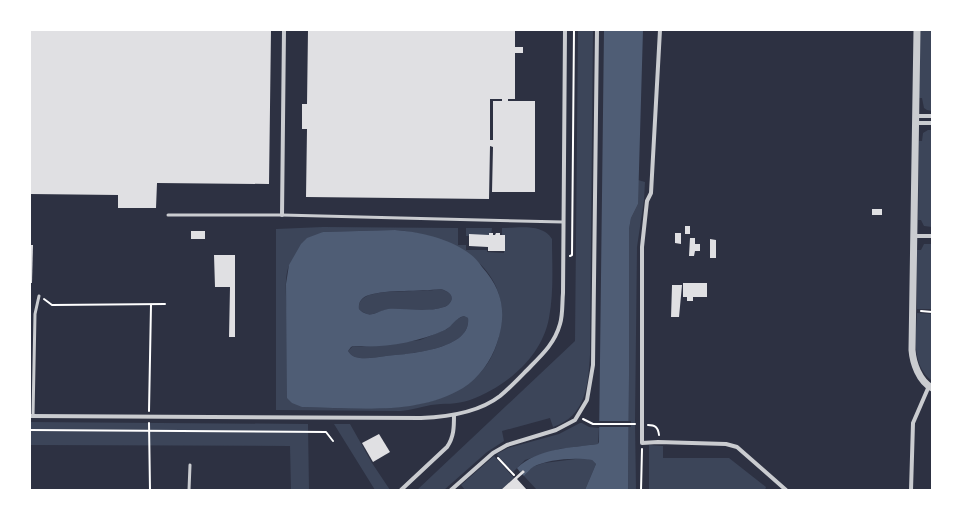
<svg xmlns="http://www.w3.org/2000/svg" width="962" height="520" font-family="Quicksand,sans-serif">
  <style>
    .green { fill: #3c4559; fill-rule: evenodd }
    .water { fill: #4f5d75; fill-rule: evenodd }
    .pier { fill: #2d3142 }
    .building { fill: #e0e0e3; fill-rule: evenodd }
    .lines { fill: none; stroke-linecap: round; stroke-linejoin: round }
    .path { stroke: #fff; stroke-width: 2 }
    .service { stroke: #caccd0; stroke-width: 3 }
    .minor { stroke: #caccd0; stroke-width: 4 }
    .tertiary { stroke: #caccd0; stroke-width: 7 }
  </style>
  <rect width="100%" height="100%" fill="#2d3142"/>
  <g class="green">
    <path d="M578 30H593L590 355C588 386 586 416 553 427L550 418 502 431 504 441 487 452 444 490H417L575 341Z"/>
    <path d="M920 30H932V111L927 110 924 108 922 98H919Z"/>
    <path d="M928 130H932V227L924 226 921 220H918L919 141H922L923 133Z"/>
    <path d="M638 180 645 182 644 200 637 247 635 422 636 490H628L629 376V229L631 218 638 204Z"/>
    <path d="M323 227 458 228V245H466V250H487V252L504 253V235H502V228C517 228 543 223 552 239 552 265 554 292 549 318 542 357 506 387 470 400 456 405 444 403 431 405 420 407 411 410 401 411L276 410V229ZM395 230C450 234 513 266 500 331 497 347 491 362 479 374 473 380 446 395 438 399 433 401 428 402 423 403 384 412 342 408 302 407 298 381 277 283 290 264 297 254 314 240 323 232Z"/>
    <path d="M466 228H492L491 236H466Z"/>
    <path d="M924 244H932V309H917V250H921Z"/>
    <path d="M441 289C443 290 447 291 449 293 455 298 450 305 444 307 427 313 409 309 391 309 383 309 373 316 367 314 364 313 361 311 359 309 358 302 362 298 369 295 389 289 418 293 441 289Z"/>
    <path d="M917 313 932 314V381C911 365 916 337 917 313Z"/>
    <path d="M464 316 468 318C472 350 407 354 386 356 376 357 365 360 355 357 352 356 350 354 348 351L353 346 362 347 420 340 447 329 457 319Z"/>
    <path d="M30 422 308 424 309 490H291L290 446 30 445Z"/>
    <path d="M580 423H582L589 427 599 428 598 444 559 449 525 460 513 472 498 456 497 454 508 448 559 434Z"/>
    <path d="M334 424H350L372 463 390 490H375Z"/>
    <path d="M649 445 663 446V458H729L766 487 765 490H649Z"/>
    <path d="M494 456 514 478 501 490H465L461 485Z"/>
    <path d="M583 458 592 460 596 464 585 490H537L524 476 532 467 544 463Z"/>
  </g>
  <g class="water">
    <path d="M604 30H643L638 204 631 218 629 229V376L628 490H585L596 464 592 460C576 457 547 459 533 467 530 469 527 473 524 476L522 474 525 472 523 470 520 472 517 468C538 448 570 448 598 444L599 442Z"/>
    <path d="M395 230C420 232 449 238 470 254 474 257 479 262 482 267 503 290 507 314 497 343 491 361 479 378 463 388 417 416 354 408 302 407L292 403 287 398 286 284 289 265 301 244 307 238 323 232ZM441 289C444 290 447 291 449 293 455 298 450 305 444 307 425 313 406 308 388 309 381 310 373 316 367 314 363 313 361 311 359 309 358 302 362 297 369 295 388 289 419 292 441 289ZM464 316 468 318C472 350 407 354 386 356 376 357 365 360 355 357 352 356 350 354 348 351L351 347 353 346C384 348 416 343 445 330 453 326 455 318 464 316Z"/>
  </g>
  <path class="pier" d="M598 421H631V427H597Z"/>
  <g class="building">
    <path d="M30 30H271L269 184 157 183 156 208H118V195L30 194Z"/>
    <path d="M308 30H515V47H523V53H515V99H508V101H535V192H492L493 147 490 146 489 199 306 197 307 129H302V104H307ZM490 99H502V101H493V140H490Z"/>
    <rect x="872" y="209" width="10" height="6"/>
    <rect x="685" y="226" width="5" height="8"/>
    <rect x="191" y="231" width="14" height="8"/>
    <path d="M489 233H493V235H495L496 233H500V235H505V251H488V247L469 246V234L489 235Z"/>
    <path d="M675 233H681V244L675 243Z"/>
    <path d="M690 238H695V244H700V251H695L694 256H689Z"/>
    <path d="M710 239 716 240V258H710Z"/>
    <path d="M30 245H33L32 283H30Z"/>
    <path d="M214 255H235V337H229L230 287H215Z"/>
    <path d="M683 283H707V297H693V301H687V297H683Z"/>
    <path d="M672 285H682L679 317H671Z"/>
    <path d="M379 434 390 452 373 462 362 443Z"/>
    <path d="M523 470 525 472 517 479 527 490H501Z"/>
  </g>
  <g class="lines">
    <g class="path">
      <path d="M570 256 572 255 574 30"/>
      <path d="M44 299 52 305 165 304"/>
      <path d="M921 311 932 312"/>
      <path d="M149 411 151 305"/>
      <path d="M583 419 593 424H635"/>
      <path d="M149 423 150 490"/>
      <path d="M648 425C655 425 658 427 659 435"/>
      <path d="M30 430 326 432 333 441"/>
      <path d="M498 458 514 475"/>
      <path d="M641 490 642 449"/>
    </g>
    <g class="service">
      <path d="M168 215H282L563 222"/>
      <path d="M33 416 35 314 39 296"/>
      <path d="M189 490 190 465"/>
    </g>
    <g class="minor">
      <path d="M660 30 651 193 647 201 642 247V443L658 442 726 444 737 447 786 490"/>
      <path d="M915 116H932"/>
      <path d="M915 123H932"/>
      <path d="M282 215 284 30"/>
      <path d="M913 236H932"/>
      <path d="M30 416 421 418C448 417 478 413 500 396 511 387 521 376 531 366 544 353 555 342 560 324 563 314 562 303 563 293L565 30"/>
      <path d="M401 490 447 447C454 437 454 427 454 415"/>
      <path d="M451 490 493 453 507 445 556 430 575 420 587 400 593 365 597 30"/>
      <path d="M911 490 913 423 929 386"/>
    </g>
    <path class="tertiary" d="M917 30 912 350C913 363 919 381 932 388"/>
  </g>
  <rect width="962" height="520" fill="none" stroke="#ffffff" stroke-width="62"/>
</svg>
